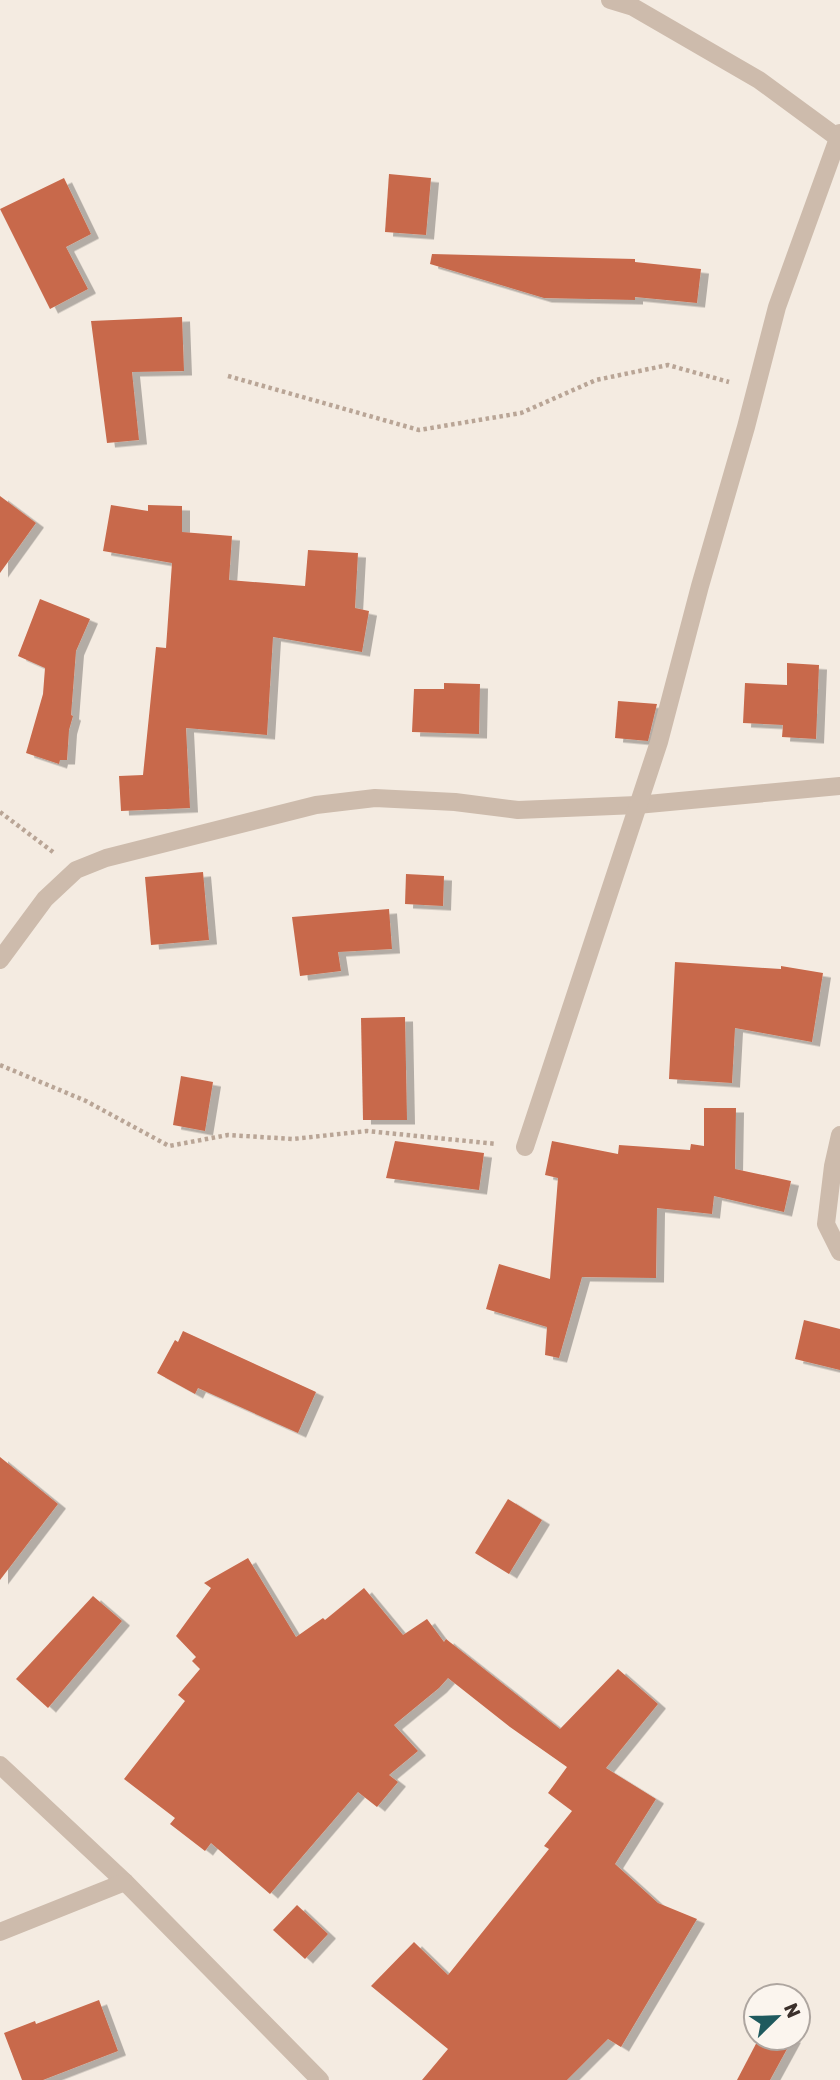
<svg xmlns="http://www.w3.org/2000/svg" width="840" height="2080" font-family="Rubik,sans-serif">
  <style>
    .building { fill: #c8694b; filter: url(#shadow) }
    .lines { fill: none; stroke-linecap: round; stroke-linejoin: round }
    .path { stroke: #b9a596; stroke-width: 4.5; stroke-dasharray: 3.5 3.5; stroke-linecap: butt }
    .minor { stroke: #cdbbac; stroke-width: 18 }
  </style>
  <defs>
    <filter id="shadow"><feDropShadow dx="8" dy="4.5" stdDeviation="0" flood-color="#0004"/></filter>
  </defs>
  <rect width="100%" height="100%" fill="#f4ebe1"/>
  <g class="building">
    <path d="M389 174 431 178 426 235 385 232Z"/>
    <path d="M64 178 91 234 66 247 88 289 50 309 0 209Z"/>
    <path d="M432 254 635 259V262L701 269 697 303 635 297V300L544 298 430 264Z"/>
    <path d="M182 317 184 371 132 372 139 440 107 443 91 321Z"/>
    <path d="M0 496 36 523 0 573Z"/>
    <path d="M111 505 148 511V505L182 506V532L232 536 229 580 305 586 308 550 358 553 355 608 369 611 362 652 273 637 267 735 186 728 190 808 121 811 119 776 143 775 156 647 166 648 172 563 103 551Z"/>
    <path d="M40 599 90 619 76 651 71 715 73 716 69 730 67 760H60L59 764 26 753 43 694 45 668 18 656Z"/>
    <path d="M787 663 819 665 816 739 782 737 783 725 743 723 745 683 787 685Z"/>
    <path d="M444 683 480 684 479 734 412 732 414 689H444Z"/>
    <path d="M618 701 657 704 648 741 615 738Z"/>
    <path d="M203 872 209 940 151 945 145 877Z"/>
    <path d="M406 874 444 876 443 906 405 904Z"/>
    <path d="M389 909 392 949 338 952 341 971 300 976 292 917Z"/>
    <path d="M675 962 781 969V966L823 973 812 1042 735 1028 732 1083 669 1079Z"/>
    <path d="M405 1017 407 1120H363L361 1018Z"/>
    <path d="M181 1076 213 1082 205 1131 173 1125Z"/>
    <path d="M704 1108H736L735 1169 791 1181 784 1212 714 1196 712 1214 657 1208 656 1278 582 1277 559 1358 545 1355 547 1327 486 1309 499 1264 550 1279 558 1178 545 1175 552 1141 618 1154 619 1145 690 1150 691 1144 704 1146Z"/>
    <path d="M395 1141 484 1153 479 1190 386 1178Z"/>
    <path d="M804 1320 840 1329V1370L795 1359Z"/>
    <path d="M183 1331 316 1392 298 1433 198 1388 195 1394 157 1373 175 1340 178 1342Z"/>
    <path d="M0 1457 58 1504 0 1580Z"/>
    <path d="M508 1499 542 1520 509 1574 475 1553Z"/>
    <path d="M248 1558 296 1637 323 1618 325 1620 364 1588 403 1635 427 1619 444 1642 446 1639 560 1729 618 1669 658 1704 606 1768 656 1799 615 1864 658 1903 697 1919 621 2047 608 2039 567 2080H422L448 2049 371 1986 414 1942 448 1975 549 1849 544 1846 572 1811 548 1793 567 1767 510 1727 448 1678 439 1688 394 1725 418 1751 389 1775 398 1782 377 1807 358 1792 270 1894 211 1843 205 1851 170 1824 175 1818 124 1779 185 1701 178 1695 200 1669 192 1661 196 1657 176 1636 211 1588 204 1583Z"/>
    <path d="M93 1596 122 1621 48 1708 16 1679Z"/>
    <path d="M297 1905 328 1934 305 1959 273 1930Z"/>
    <path d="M99 2000 118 2051 43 2080H22L4 2033 35 2021 36 2024Z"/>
    <path d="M759 2038H793L770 2080H737Z"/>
  </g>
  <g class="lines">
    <g class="path">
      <path d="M228 376 419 430 521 413 596 380 668 365 729 382"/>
      <path d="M0 812 53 852"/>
      <path d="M0 1065 86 1101 169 1146 228 1135 293 1139 367 1131 497 1144"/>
    </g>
    <g class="minor">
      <path d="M610 0 633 7 759 80 838 138"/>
      <path d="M0 960 45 899 76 870 106 858 316 805 375 798 455 802 518 810 637 805 840 786"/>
      <path d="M840 1135 833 1166 826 1224 840 1252"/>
      <path d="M525 1147 659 742 700 586 746 427 777 307 840 133"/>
      <path d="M0 1765 125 1882 320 2080"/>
      <path d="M0 1932 125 1882"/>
    </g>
  </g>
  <g transform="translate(777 2017) rotate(67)"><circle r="33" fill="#fbf5ee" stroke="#aea6a0" stroke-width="2"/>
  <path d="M0-5L12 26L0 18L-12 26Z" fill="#1f5a5e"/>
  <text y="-10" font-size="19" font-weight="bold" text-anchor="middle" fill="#3b302b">N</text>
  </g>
</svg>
